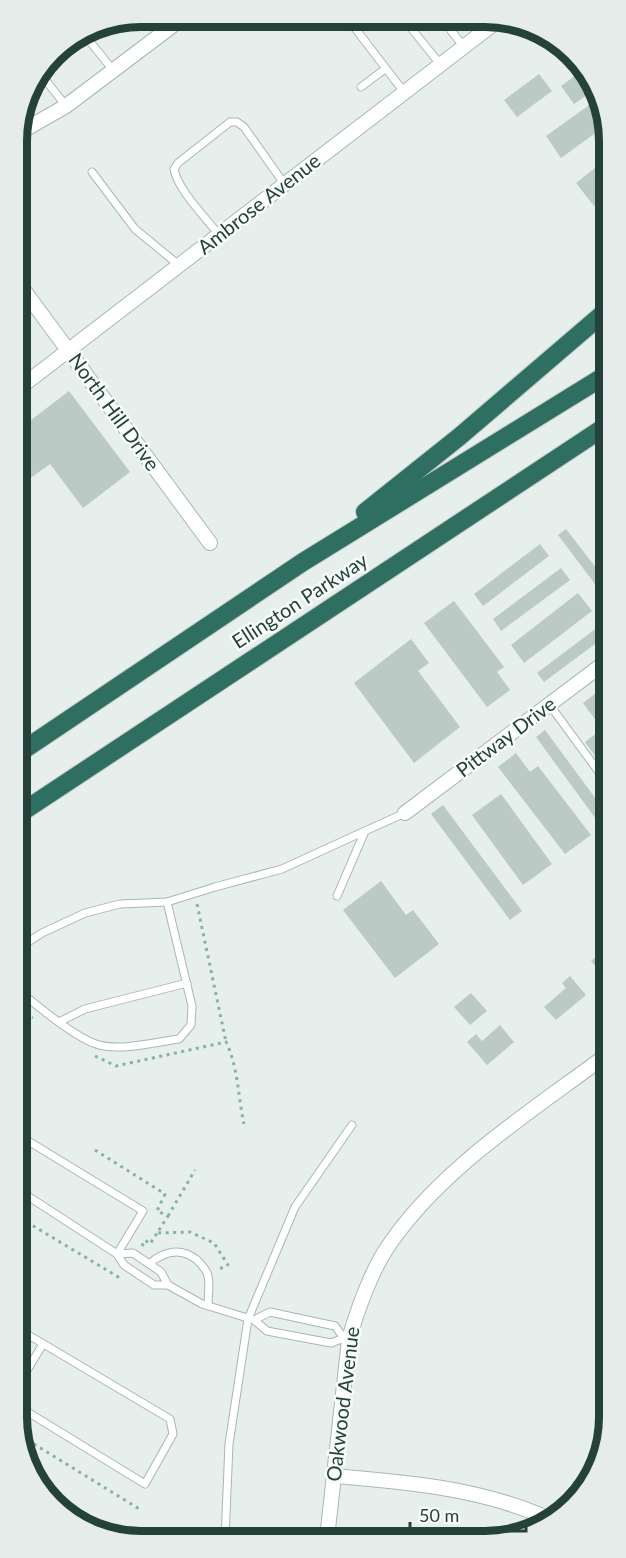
<svg xmlns="http://www.w3.org/2000/svg" width="626" height="1558" font-family="Lato,sans-serif">
  <style>
    .building { fill: #bbcac4 }
    .lines { fill: none; stroke-linecap: round; stroke-linejoin: round }
    .service-casing { stroke: #a8b8b2; stroke-width: 9 }
    .minor-casing { stroke: #a8b8b2; stroke-width: 16 }
    .motorway-casing { stroke: #c2cac8; stroke-width: 20 }
    .path { stroke: #86b3a5; stroke-width: 3; stroke-dasharray: 3 4.5; stroke-linecap: butt }
    .service { stroke: #fff; stroke-width: 7 }
    .minor { stroke: #fff; stroke-width: 14 }
    .motorway { stroke: #2f6f62; stroke-width: 18 }
    .labels { text-anchor: middle; stroke-width: 5; stroke-linejoin: round; paint-order: stroke }
    .street-label { font-size: 20px; fill: #24423a; stroke: #f7fbf9 }
    .rim { fill: none; stroke: #24423a; stroke-width: 8 }
  </style>
  <rect width="100%" height="100%" fill="#e6efeb"/>
  <g class="building">
    <path d="M583 70 594 90 574 104 561 86Z"/>
    <path d="M539 74 552 91 517 117 504 100Z"/>
    <path d="M599 98 605 109V126L561 158 546 136Z"/>
    <path d="M605 160 606 196 594 206 576 183Z"/>
    <path d="M69 391 130 472 83 508 50 464 18 487V430Z"/>
    <path d="M566 529 607 582V600L558 535Z"/>
    <path d="M540 544 549 556 483 606 474 594Z"/>
    <path d="M561 568 570 580 501 631 493 619Z"/>
    <path d="M578 593 592 611 524 663 511 645Z"/>
    <path d="M454 601 504 667 497 672 510 690 487 707 424 623Z"/>
    <path d="M18 603 26 613 18 619Z"/>
    <path d="M607 620V635L544 682 537 673Z"/>
    <path d="M411 639 429 663 418 671 460 727 414 763 354 683Z"/>
    <path d="M600 690 607 700V772L585 742 602 729 583 703Z"/>
    <path d="M545 730 607 814V834L536 737Z"/>
    <path d="M516 753 530 772 538 766 591 835 565 854 498 767Z"/>
    <path d="M501 794 552 864 523 885 472 815Z"/>
    <path d="M443 805 522 911 510 920 431 814Z"/>
    <path d="M381 881 406 915 413 910 439 944 395 978 343 910Z"/>
    <path d="M605 949 608 952V981L591 961Z"/>
    <path d="M570 976 586 995 556 1020 544 1007 566 988 562 983Z"/>
    <path d="M471 993 487 1011 470 1025 454 1007Z"/>
    <path d="M500 1025 514 1042 487 1065 467 1042 476 1034 482 1041Z"/>
  </g>
  <g class="lines">
    <defs>
      <g id="service">
        <path d="M356 18 351 23 404 92"/>
        <path d="M403 18 440 64"/>
        <path d="M442 19 464 47"/>
        <path d="M451 30 465 19"/>
        <path d="M83 33 113 70"/>
        <path d="M40 73 66 106"/>
        <path d="M361 87 385 69"/>
        <path d="M92 172 135 229 180 266"/>
        <path d="M219 235C207 219 177 189 174 169L178 163 230 122H237L244 127 285 185"/>
        <path d="M549 704 607 783"/>
        <path d="M337 896 365 831 405 813"/>
        <path d="M19 948 42 933 85 913 120 904 167 902 215 887 282 869 365 831"/>
        <path d="M19 991C38 1006 74 1037 96 1044 119 1052 155 1042 179 1039L191 1025 192 1006 167 902"/>
        <path d="M59 1022 85 1009 187 983"/>
        <path d="M20 1136 143 1211 117 1254"/>
        <path d="M20 1191 117 1254 124 1265 154 1285H168"/>
        <path d="M117 1254 133 1253 161 1272 168 1285 202 1304 254 1320 267 1331 331 1343 344 1338 335 1326 270 1312 254 1320"/>
        <path d="M149 1264C164 1251 181 1247 197 1260 201 1264 207 1271 208 1276 210 1284 208 1297 208 1306"/>
        <path d="M20 1330 170 1419 173 1434 145 1484 21 1408"/>
        <path d="M20 1382 43 1344"/>
        <path d="M225 1539 229 1444 248 1319 295 1207 352 1125"/>
      </g>
      <g id="minor">
        <path d="M17 134 66 106 184 17"/>
        <path d="M17 281 210 543"/>
        <path d="M18 389 500 19"/>
        <path d="M405 813 607 661"/>
        <path d="M334 1476C406 1482 480 1488 547 1518"/>
        <path d="M327 1538 349 1340C356 1313 371 1273 385 1251 437 1170 532 1111 608 1054"/>
      </g>
      <g id="motorway">
        <path d="M365 512 459 437 606 311"/>
        <path d="M19 753 303 562 606 375"/>
        <path d="M19 814 606 426"/>
      </g>
    </defs>
    <use href="#service" class="service-casing"/>
    <use href="#minor" class="minor-casing"/>
    <use href="#motorway" class="motorway-casing"/>
    <g class="path">
      <path d="M197 904 226 1042"/>
      <path d="M19 1010 33 1018"/>
      <path d="M95 1056 116 1066 226 1042C238 1066 238 1097 244 1124"/>
      <path d="M95 1150 165 1194 157 1211 168 1216 157 1233 190 1232 214 1243 228 1265 217 1270"/>
      <path d="M168 1216 195 1170"/>
      <path d="M20 1218 120 1278"/>
      <path d="M142 1246 145 1240 150 1244 157 1233"/>
      <path d="M21 1436 141 1510"/>
    </g>
    <use href="#service" class="service"/>
    <use href="#minor" class="minor"/>
    <use href="#motorway" class="motorway"/>
  </g>
  <g class="labels">
    <g class="street-label">
      <text transform="translate(259 204) rotate(-38)" y="7">Ambrose Avenue</text>
      <text transform="translate(114 412) rotate(54)" y="7">North Hill Drive</text>
      <text transform="translate(300 601) rotate(-33)" y="7">Ellington Parkway</text>
      <text transform="translate(506 737) rotate(-37)" y="7">Pittway Drive</text>
      <text transform="translate(343 1404) rotate(-83)" y="7">Oakwood Avenue</text>
    </g>
  </g>
  <path d="M0 0H626V1558H0ZM141 27H485A114 114 0 0 1 599 141V1417A114 114 0 0 1 485 1531H141A114 114 0 0 1 27 1417V141A114 114 0 0 1 141 27Z" fill="#e6ecea" fill-rule="evenodd"/>
  <path class="rim" d="M141 27H485A114 114 0 0 1 599 141V1417A114 114 0 0 1 485 1531H141A114 114 0 0 1 27 1417V141A114 114 0 0 1 141 27Z"/>
  <path d="M410 1522v9h116v-9" fill="none" stroke="#24423a" stroke-width="3"/>
  <text x="419" y="1522" font-size="18" fill="#24423a" stroke="#f7fbf9" stroke-width="4.5" paint-order="stroke">50 m</text>
</svg>
